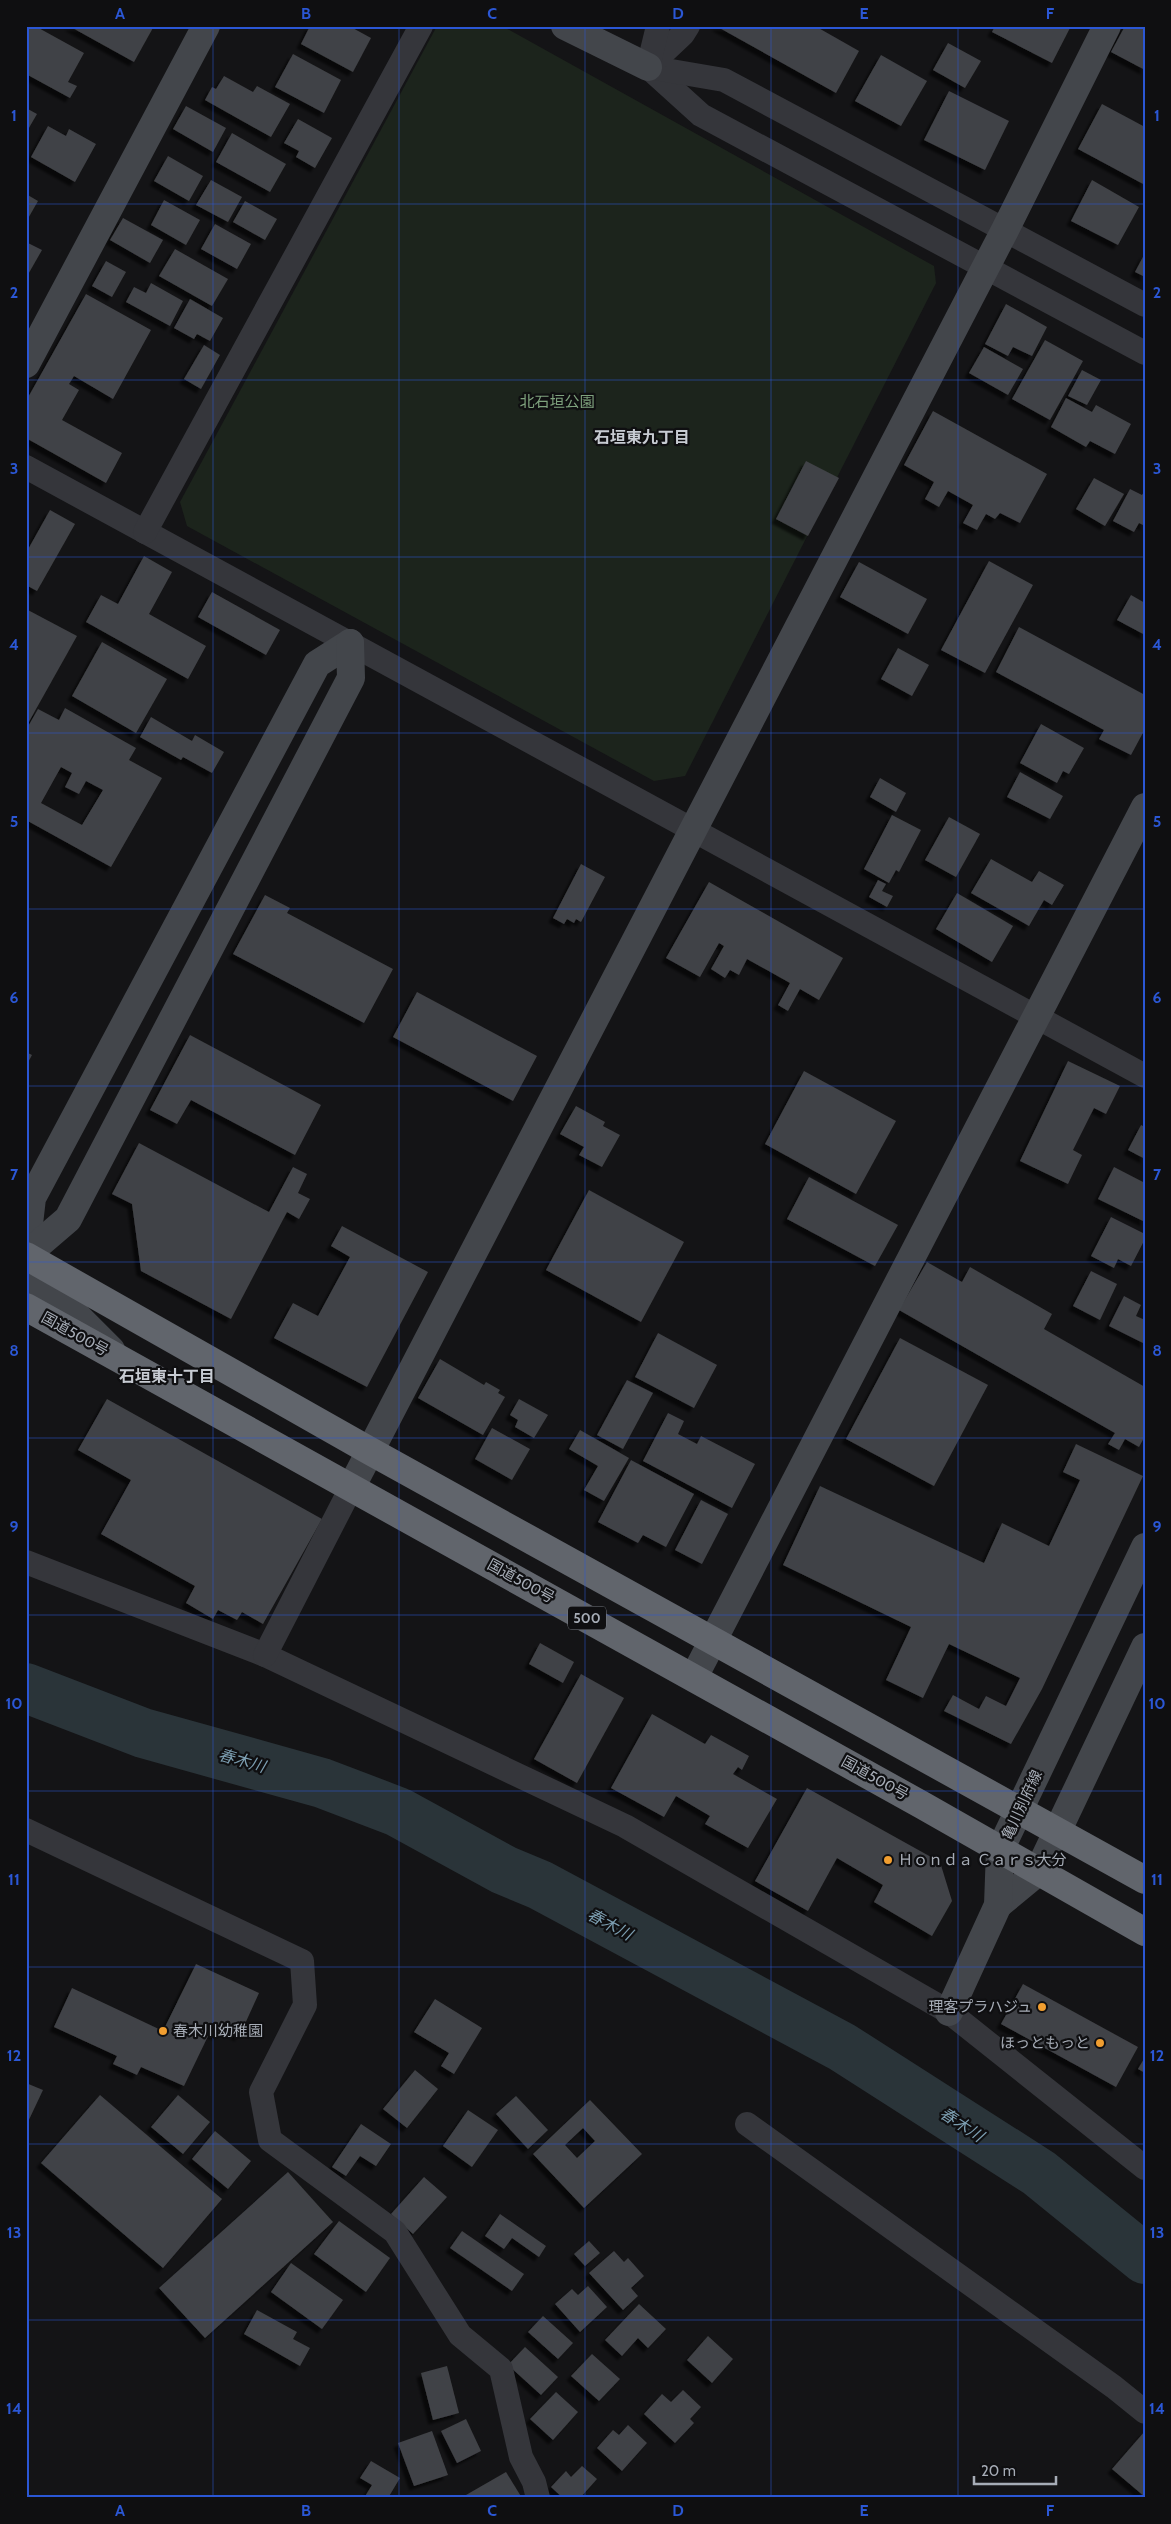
<svg xmlns="http://www.w3.org/2000/svg" width="1171" height="2524" font-family="Cabin,'Noto Sans JP',sans-serif">
  <style>
    .green { fill: #1c241c }
    .lines { fill: none; stroke-linecap: round; stroke-linejoin: round }
    .river { stroke: #2a3439; stroke-width: 50 }
    .building { fill: #404246; fill-rule: evenodd; filter: url(#shadow) }
    .street { stroke: #35363b; stroke-width: 24 }
    .secondary { stroke: #43464b; stroke-width: 28 }
    .highway { stroke: #61656c; stroke-width: 28 }
    .grid { fill: none; stroke: #2b57d5; stroke-width: 1; stroke-opacity: 0.55 }
    .poi-dot { fill: #f19e30; stroke: #0f0f11; stroke-width: 2 }
    .labels { text-anchor: middle; stroke-width: 4.5; stroke-linejoin: round; paint-order: stroke }
    .shield { fill: #0f0f11; stroke: #797d84; stroke-width: 1 }
    .shield-label { font-size: 14px; font-weight: bold; fill: #a6acb6 }
    .park-label { font-size: 15px; fill: #7ea17d; stroke: #0f0f11 }
    .street-label { font-size: 15px; fill: #a6acb6; stroke: #0f0f11 }
    .poi-label { font-size: 15px; fill: #a6acb6; stroke: #0f0f11; text-anchor: start }
    .neighbourhood-label { font-size: 16px; font-weight: bold; fill: #c7cbd2; stroke: #0f0f11 }
    .water-label { font-size: 16px; font-style: italic; fill: #7c9eb1; stroke: #0f0f11 }
    .neatline { fill: none; stroke: #2b57d5; stroke-width: 2 }
    .grid-label { font-size: 16px; text-anchor: middle; font-weight: bold; fill: #2b57d5 }
  </style>
  <defs>
    <filter id="shadow"><feDropShadow dx="-4.5" dy="4.5" stdDeviation="1" flood-color="#0009"/></filter>
  </defs>
  <rect width="100%" height="100%" fill="#141416"/>
  <path class="green" d="M437 26H502L934 266 936 283 685 776 654 781 187 526 180 502Z"/>
  <g class="lines">
    <path class="river" d="M26 1688 143 1733 322 1783 398 1812 504 1870 540 1885 842 2047 1039 2173 1145 2259"/>
  </g>
  <g class="building">
    <path d="M26 26H35L84 53 68 82 77 86 70 98 26 74Z"/>
    <path d="M69 26H154L134 62Z"/>
    <path d="M310 26H349L371 38 353 72 301 44Z"/>
    <path d="M716 26H815L859 51 836 93Z"/>
    <path d="M995 26H1071L1052 63 992 32Z"/>
    <path d="M1125 26H1145V70L1111 52Z"/>
    <path d="M948 43 981 61 965 88 933 70Z"/>
    <path d="M293 54 341 80 324 113 275 87Z"/>
    <path d="M881 55 927 81 901 126 855 101Z"/>
    <path d="M224 76 253 92 257 86 290 104 271 137 205 100 212 87 216 89Z"/>
    <path d="M949 91 1009 121 985 170 924 140Z"/>
    <path d="M1102 104 1145 127V185L1078 149Z"/>
    <path d="M186 106 226 128 213 152 173 129Z"/>
    <path d="M26 108 37 114 26 133Z"/>
    <path d="M298 119 332 138 315 168 296 157 299 151 284 143Z"/>
    <path d="M48 126 66 136 69 129 96 144 75 182 31 157Z"/>
    <path d="M232 133 286 164 270 192 216 162Z"/>
    <path d="M168 156 203 176 189 201 154 181Z"/>
    <path d="M211 180 242 197 228 222 196 205Z"/>
    <path d="M1092 180 1139 207 1118 245 1071 221Z"/>
    <path d="M26 194 38 201 26 222Z"/>
    <path d="M164 200 200 220 186 245 151 225Z"/>
    <path d="M245 201 277 219 265 240 233 222Z"/>
    <path d="M123 218 163 240 150 263 110 240Z"/>
    <path d="M215 224 251 244 237 269 201 249Z"/>
    <path d="M26 242 42 250 26 278Z"/>
    <path d="M175 249 228 279 212 306 159 276Z"/>
    <path d="M1145 253V277L1135 272Z"/>
    <path d="M106 261 126 272 112 297 92 286Z"/>
    <path d="M151 283 183 301 170 326 126 302 134 287 146 293Z"/>
    <path d="M86 294 151 330 113 399 74 376 69 384 79 390 62 420 122 453 106 483 26 438V401Z"/>
    <path d="M190 299 223 318 210 341 197 334 194 339 174 328Z"/>
    <path d="M1006 304 1047 327 1032 356 1013 347 1008 356 985 344Z"/>
    <path d="M1045 340 1083 361 1050 420 1012 399Z"/>
    <path d="M204 345 220 355 201 389 184 379Z"/>
    <path d="M984 347 1023 369 1008 395 969 373Z"/>
    <path d="M1082 370 1101 380 1087 405 1068 396Z"/>
    <path d="M1066 398 1092 412 1096 405 1131 424 1115 454 1090 441 1086 447 1051 427Z"/>
    <path d="M933 411 1047 474 1020 523 1000 513 995 519 986 514 977 530 963 523 973 505 948 491 939 507 925 499 934 482 904 465Z"/>
    <path d="M806 461 839 478 808 536 776 519Z"/>
    <path d="M1094 478 1124 494 1105 526 1076 509Z"/>
    <path d="M1130 489 1142 495 1145 490V526L1139 523 1134 532 1113 521Z"/>
    <path d="M50 510 75 524 37 591 26 585V553Z"/>
    <path d="M144 556 172 572 149 614 206 646 188 679 86 622 101 595 118 604Z"/>
    <path d="M989 561 1033 585 985 673 941 650Z"/>
    <path d="M859 562 927 599 908 634 840 597Z"/>
    <path d="M212 592 280 630 266 655 198 617Z"/>
    <path d="M1131 595 1145 603V635L1117 620Z"/>
    <path d="M26 609 77 636 26 727Z"/>
    <path d="M1019 627 1145 695V729L1131 755 1099 739 1104 730 996 672Z"/>
    <path d="M102 642 167 679 136 733 72 696Z"/>
    <path d="M898 648 929 665 912 696 881 679Z"/>
    <path d="M65 708 136 748 129 760 162 778 111 867 26 820V730L38 709 59 720ZM61 767 72 773 65 787 79 794 86 781 103 790 82 825 41 803Z"/>
    <path d="M151 717 192 741 195 735 224 752 212 773 183 757 181 760 140 737Z"/>
    <path d="M1041 724 1084 748 1069 774 1063 771 1057 783 1020 763Z"/>
    <path d="M1020 772 1063 796 1050 819 1007 797Z"/>
    <path d="M880 778 906 793 896 812 870 797Z"/>
    <path d="M892 815 921 830 899 872 896 870 889 883 864 869Z"/>
    <path d="M949 817 980 834 956 877 925 860Z"/>
    <path d="M991 859 1032 882 1039 871 1064 885 1052 905 1044 900 1029 926 971 893Z"/>
    <path d="M581 864 605 877 581 922 576 919 574 923 567 919 564 924 553 918Z"/>
    <path d="M878 880 886 884 882 891 893 896 887 907 869 897Z"/>
    <path d="M709 882 843 958 819 1000 800 989 788 1011 778 1005 790 983 747 959 739 975 730 970 725 978 711 969 724 946 719 943 700 977 666 958Z"/>
    <path d="M957 893 1013 926 992 962 936 929Z"/>
    <path d="M265 895 290 908 287 913 393 969 364 1023 233 954Z"/>
    <path d="M417 992 537 1056 513 1101 393 1037Z"/>
    <path d="M190 1035 321 1105 295 1155 191 1100 177 1124 150 1110Z"/>
    <path d="M26 1052 32 1055 26 1066Z"/>
    <path d="M1068 1061 1120 1086 1106 1114 1094 1108 1073 1150 1082 1155 1068 1184 1020 1161Z"/>
    <path d="M804 1071 896 1121 856 1194 765 1144Z"/>
    <path d="M576 1106 605 1122 603 1126 620 1135 602 1167 579 1155 584 1147 560 1134Z"/>
    <path d="M1141 1125 1145 1127V1159L1128 1150Z"/>
    <path d="M139 1143 269 1212 293 1167 307 1174 298 1193 310 1199 299 1219 287 1212 231 1319 141 1271 132 1204 112 1194Z"/>
    <path d="M1114 1167 1145 1183V1222L1098 1199Z"/>
    <path d="M809 1177 898 1225 875 1266 787 1219Z"/>
    <path d="M589 1190 684 1242 641 1322 546 1270Z"/>
    <path d="M1111 1217 1145 1234V1239L1131 1266 1118 1259 1114 1268 1091 1256Z"/>
    <path d="M342 1226 428 1272 367 1387 274 1338 293 1303 318 1316 350 1257 331 1246Z"/>
    <path d="M927 1262 962 1282 970 1267 1052 1314 1044 1329 1145 1387V1436L1139 1447 1125 1439 1119 1450 1108 1444 1115 1433 899 1310Z"/>
    <path d="M1091 1271 1117 1284 1100 1320 1073 1306Z"/>
    <path d="M1124 1296 1141 1305 1136 1316 1145 1320V1344L1109 1326Z"/>
    <path d="M658 1333 717 1365 694 1408 635 1377Z"/>
    <path d="M900 1338 988 1385 934 1486 846 1439Z"/>
    <path d="M440 1359 484 1385 486 1382 500 1390 498 1393 505 1397 483 1435 418 1398Z"/>
    <path d="M627 1380 653 1393 623 1449 597 1435Z"/>
    <path d="M107 1399 322 1519 263 1624 242 1612 237 1620 218 1610 213 1619 186 1603 195 1586 101 1534 131 1480 78 1450Z"/>
    <path d="M519 1399 548 1415 534 1438 515 1427 518 1420 510 1415Z"/>
    <path d="M668 1413 684 1421 678 1434 697 1444 701 1436 755 1464 732 1508 643 1461Z"/>
    <path d="M492 1428 530 1449 512 1480 475 1459Z"/>
    <path d="M580 1430 629 1458 604 1501 584 1490 598 1466 569 1449Z"/>
    <path d="M1076 1444 1143 1476 1042 1689 1011 1744 944 1711 953 1695 979 1709 986 1696 1006 1706 1020 1678 949 1644 923 1698 886 1680 911 1627 783 1565 820 1486 984 1563 1002 1523 1049 1546 1080 1480 1063 1472Z"/>
    <path d="M631 1460 694 1494 666 1547 643 1535 638 1543 598 1522Z"/>
    <path d="M701 1500 728 1514 702 1564 675 1550Z"/>
    <path d="M540 1643 574 1662 563 1683 529 1664Z"/>
    <path d="M581 1674 624 1698 577 1783 534 1759Z"/>
    <path d="M652 1714 705 1744 711 1735 749 1756 742 1770 738 1767 733 1774 777 1799 748 1848 705 1824 710 1816 676 1796 664 1817 611 1788Z"/>
    <path d="M807 1788 940 1862 952 1901 932 1936 874 1902 883 1885 837 1858 808 1911 755 1881Z"/>
    <path d="M196 1964 259 1993 239 2037 223 2027 217 2036 210 2032 184 2086 141 2067 137 2075 113 2064 117 2056 54 2027 72 1988 163 2031Z"/>
    <path d="M1023 1984 1138 2047 1116 2087 1001 2024Z"/>
    <path d="M435 1999 482 2028 454 2074 441 2066 449 2053 414 2032Z"/>
    <path d="M1145 2057V2073L1138 2069Z"/>
    <path d="M415 2070 438 2089 407 2128 383 2109Z"/>
    <path d="M26 2083 43 2090 26 2126Z"/>
    <path d="M100 2095 222 2199 163 2268 41 2163Z"/>
    <path d="M178 2095 210 2122 183 2154 151 2127Z"/>
    <path d="M516 2096 548 2130 528 2149 496 2114Z"/>
    <path d="M590 2100 642 2154 584 2208 533 2154ZM583 2128 595 2141 577 2158 565 2145Z"/>
    <path d="M468 2110 498 2130 472 2167 443 2146Z"/>
    <path d="M361 2124 391 2144 376 2166 360 2156 346 2176 332 2167Z"/>
    <path d="M215 2131 251 2161 228 2189 192 2159Z"/>
    <path d="M288 2172 333 2222 205 2338 159 2288Z"/>
    <path d="M424 2177 447 2197 413 2234 391 2214Z"/>
    <path d="M500 2214 546 2246 539 2257 512 2238 504 2249 485 2236Z"/>
    <path d="M339 2221 390 2258 366 2292 314 2254Z"/>
    <path d="M462 2231 524 2274 512 2291 450 2248Z"/>
    <path d="M589 2241 600 2253 585 2266 574 2254Z"/>
    <path d="M614 2251 624 2262 628 2258 644 2276 631 2288 638 2296 623 2310 589 2273Z"/>
    <path d="M291 2263 343 2300 322 2329 271 2292Z"/>
    <path d="M588 2286 607 2307 580 2332 555 2304 572 2289 578 2295Z"/>
    <path d="M639 2304 666 2329 648 2348 638 2338 622 2356 605 2340Z"/>
    <path d="M257 2310 297 2332 293 2339 310 2348 300 2366 244 2334Z"/>
    <path d="M543 2316 573 2343 558 2359 528 2332Z"/>
    <path d="M708 2336 733 2359 712 2383 687 2360Z"/>
    <path d="M525 2347 558 2377 541 2395 508 2365Z"/>
    <path d="M592 2354 620 2379 599 2401 571 2376Z"/>
    <path d="M447 2366 459 2413 433 2420 421 2373Z"/>
    <path d="M683 2390 701 2407 690 2419 694 2423 675 2443 644 2414 662 2394 671 2402Z"/>
    <path d="M556 2392 578 2412 553 2440 530 2419Z"/>
    <path d="M466 2419 481 2451 457 2463 441 2431Z"/>
    <path d="M628 2425 647 2443 622 2471 597 2448 613 2430 619 2435Z"/>
    <path d="M432 2431 448 2475 414 2486 398 2443Z"/>
    <path d="M1145 2431V2497L1112 2469Z"/>
    <path d="M371 2461 400 2478 388 2498H364L372 2485 360 2478Z"/>
    <path d="M582 2466 597 2479 580 2498H563L551 2487 566 2471 571 2477Z"/>
    <path d="M506 2472 522 2498H468L466 2495Z"/>
  </g>
  <g class="lines">
    <g class="street">
      <path d="M648 67 701 115 1145 353"/>
      <path d="M648 67 724 80 1145 305"/>
      <path d="M648 67 683 34 688 26"/>
      <path d="M648 67 658 26"/>
      <path d="M26 467 1145 1076"/>
      <path d="M145 532 421 26"/>
      <path d="M26 1562 265 1655 625 1826 949 2012 1145 2168"/>
      <path d="M265 1655 352 1486"/>
      <path d="M26 1830 302 1961 305 2005 261 2092 270 2140 395 2232 460 2335 501 2369 521 2457 534 2482 538 2498"/>
      <path d="M747 2124 1114 2387 1145 2412"/>
    </g>
    <g class="secondary">
      <path d="M565 26 648 67"/>
      <path d="M26 364 206 26"/>
      <path d="M26 1250 32 1198 317 664 350 643"/>
      <path d="M26 1255 68 1219 351 678 350 643"/>
      <path d="M26 1257 36 1282 68 1307 111 1350"/>
      <path d="M352 1486 1005 230 1107 26"/>
      <path d="M694 1677 1145 807"/>
      <path d="M998 1905 1038 1872 1145 1647"/>
      <path d="M949 2012 998 1905 1000 1850 1145 1547"/>
    </g>
    <g class="highway">
      <path d="M26 1256 370 1451 1145 1880"/>
      <path d="M26 1307 922 1805 1145 1932"/>
    </g>
  </g>
  <path class="grid" d="M213 26V2498M399 26V2498M585 26V2498M771 26V2498M958 26V2498M26 204H1145M26 380H1145M26 557H1145M26 733H1145M26 909H1145M26 1086H1145M26 1262H1145M26 1438H1145M26 1615H1145M26 1791H1145M26 1967H1145M26 2144H1145M26 2320H1145"/>
  <g class="poi-dot">
    <circle cx="888" cy="1860" r="5"/>
    <circle cx="1042" cy="2007" r="5"/>
    <circle cx="163" cy="2031" r="5"/>
    <circle cx="1100" cy="2043" r="5"/>
  </g>
  <g class="labels">
    <rect class="shield" x="568" y="1606.5" width="38" height="23" rx="4"/>
    <g class="shield-label">
      <text x="587" y="1623">500</text>
    </g>
    <g class="park-label">
      <text x="557" y="407">北石垣公園</text>
    </g>
    <g class="street-label">
      <text transform="translate(75 1334) rotate(29)" y="5">国道500号</text>
      <text transform="translate(521 1581) rotate(29)" y="5">国道500号</text>
      <text transform="translate(875 1778) rotate(29)" y="5">国道500号</text>
      <text transform="translate(1022 1805) rotate(-65)" y="5">亀川別府線</text>
    </g>
    <g class="poi-label">
      <text x="898" y="1865">Ｈｏｎｄａ Ｃａｒｓ大分</text>
      <text x="1032" y="2012" text-anchor="end">理客プラハジュ</text>
      <text x="173" y="2036">春木川幼稚園</text>
      <text x="1090" y="2048" text-anchor="end">ほっともっと</text>
    </g>
    <g class="neighbourhood-label">
      <text x="642" y="443">石垣東九丁目</text>
      <text x="167" y="1382">石垣東十丁目</text>
    </g>
    <g class="water-label">
      <text transform="translate(242 1760) rotate(16)" y="6">春木川</text>
      <text transform="translate(610 1924) rotate(28)" y="6">春木川</text>
      <text transform="translate(962 2124) rotate(33)" y="6">春木川</text>
    </g>
  </g>
  <rect width="1171" height="2524" fill="none" stroke="#0f0f11" stroke-width="55"/>
  <path d="M974 2476v8h82v-8" fill="none" stroke="#a6acb6" stroke-width="2.5"/>
  <text x="981" y="2476" font-size="15" fill="#a6acb6" stroke="#0f0f11" stroke-width="4" paint-order="stroke">20 m</text>
  <rect x="28" y="28" width="1116" height="2468" class="neatline"/>
  <g class="grid-label">
    <text x="120" y="19">A</text>
    <text x="306" y="19">B</text>
    <text x="492" y="19">C</text>
    <text x="678" y="19">D</text>
    <text x="864" y="19">E</text>
    <text x="1050" y="19">F</text>
    <text x="14" y="121">1</text>
    <text x="1157" y="121">1</text>
    <text x="14" y="298">2</text>
    <text x="1157" y="298">2</text>
    <text x="14" y="474">3</text>
    <text x="1157" y="474">3</text>
    <text x="14" y="650">4</text>
    <text x="1157" y="650">4</text>
    <text x="14" y="827">5</text>
    <text x="1157" y="827">5</text>
    <text x="14" y="1003">6</text>
    <text x="1157" y="1003">6</text>
    <text x="14" y="1180">7</text>
    <text x="1157" y="1180">7</text>
    <text x="14" y="1356">8</text>
    <text x="1157" y="1356">8</text>
    <text x="14" y="1532">9</text>
    <text x="1157" y="1532">9</text>
    <text x="14" y="1709">10</text>
    <text x="1157" y="1709">10</text>
    <text x="14" y="1885">11</text>
    <text x="1157" y="1885">11</text>
    <text x="14" y="2061">12</text>
    <text x="1157" y="2061">12</text>
    <text x="14" y="2238">13</text>
    <text x="1157" y="2238">13</text>
    <text x="14" y="2414">14</text>
    <text x="1157" y="2414">14</text>
    <text x="120" y="2516">A</text>
    <text x="306" y="2516">B</text>
    <text x="492" y="2516">C</text>
    <text x="678" y="2516">D</text>
    <text x="864" y="2516">E</text>
    <text x="1050" y="2516">F</text>
  </g>
</svg>
